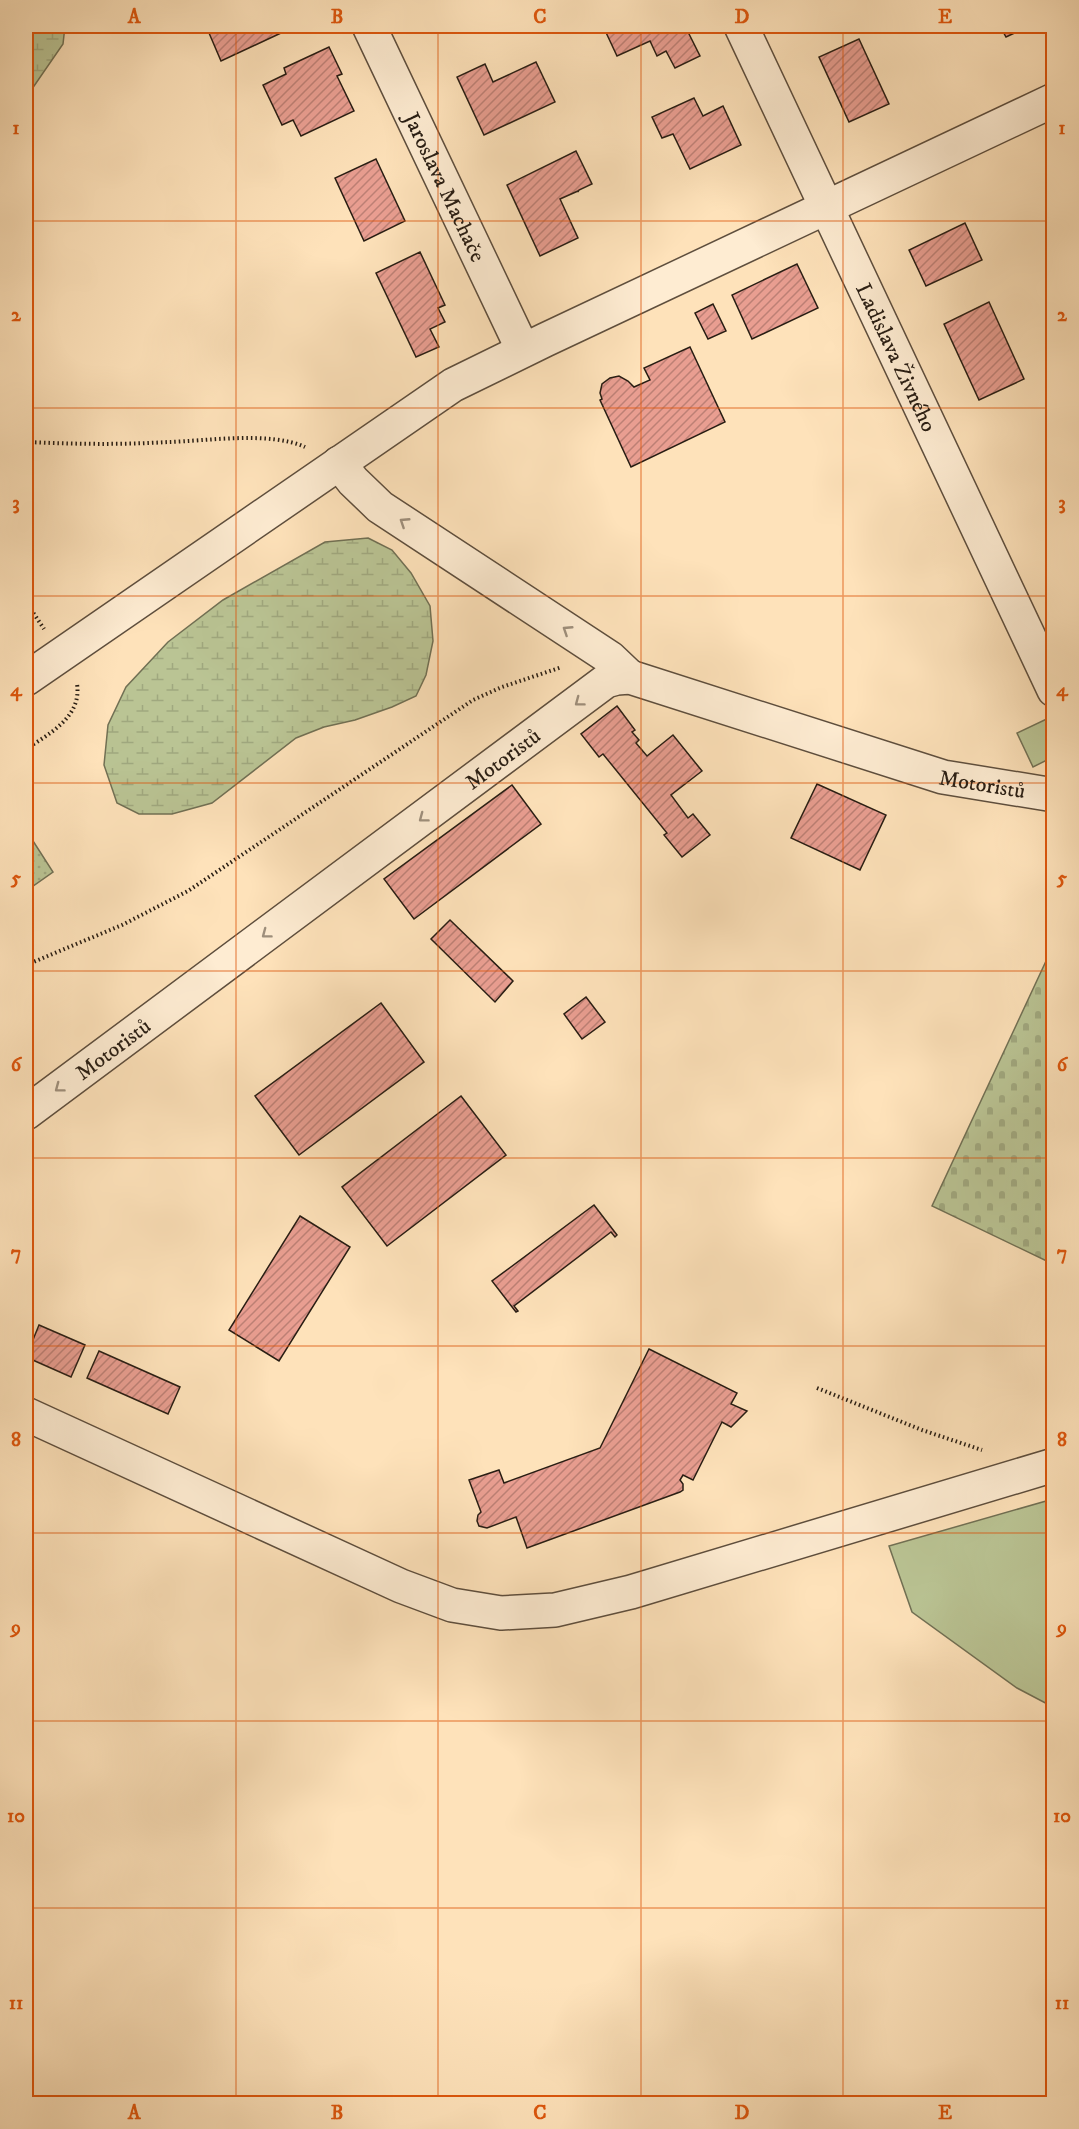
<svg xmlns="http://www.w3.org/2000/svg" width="1079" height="2129" font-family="'IM FELL DW Pica',serif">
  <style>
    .wetland { fill: url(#wetland-marsh); stroke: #717054; stroke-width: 1.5 }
    .cemetery { fill: url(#cemetery-stones); stroke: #717054; stroke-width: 1.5 }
    .park { fill: url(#park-dots); stroke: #717054; stroke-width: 1.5 }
    .pitch { fill: #bac494; stroke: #717054; stroke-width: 1.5 }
    .building { fill: url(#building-hatch); stroke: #281d13; stroke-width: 1.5 }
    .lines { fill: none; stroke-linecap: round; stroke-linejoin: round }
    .minor-casing { stroke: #5e4e3d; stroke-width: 36 }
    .tertiary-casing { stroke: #5e4e3d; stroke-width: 36 }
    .path { stroke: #281d13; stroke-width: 4; stroke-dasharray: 1.5 3; stroke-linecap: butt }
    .minor { stroke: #feecd2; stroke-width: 33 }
    .tertiary { stroke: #feecd2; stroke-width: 33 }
    .oneway { stroke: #9e8f7c }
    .grid { fill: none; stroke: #de560c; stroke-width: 1.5; stroke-opacity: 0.55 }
    .labels { text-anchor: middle; stroke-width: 5; stroke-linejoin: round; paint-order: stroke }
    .street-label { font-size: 22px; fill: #281d13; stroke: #feecd2 }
    .neatline { fill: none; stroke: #de560c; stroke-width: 2 }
    .grid-label { font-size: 20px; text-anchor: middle; font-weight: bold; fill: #de560c }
  </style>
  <defs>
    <pattern id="wetland-marsh" width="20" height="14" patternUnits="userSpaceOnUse" patternTransform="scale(1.5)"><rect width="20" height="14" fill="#bac494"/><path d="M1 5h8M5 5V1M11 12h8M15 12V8" fill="none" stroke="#a0a87f"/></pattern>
    <pattern id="cemetery-stones" width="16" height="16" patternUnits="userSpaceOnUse" patternTransform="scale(1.5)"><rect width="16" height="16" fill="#bac494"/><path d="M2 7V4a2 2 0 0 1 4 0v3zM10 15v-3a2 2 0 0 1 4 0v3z" fill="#a0a87f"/></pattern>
    <pattern id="park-dots" width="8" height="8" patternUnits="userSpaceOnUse" patternTransform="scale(1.5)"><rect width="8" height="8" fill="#bac494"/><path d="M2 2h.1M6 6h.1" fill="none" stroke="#a0a87f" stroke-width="1.8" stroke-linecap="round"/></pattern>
    <pattern id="building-hatch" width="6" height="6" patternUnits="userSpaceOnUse" patternTransform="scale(1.5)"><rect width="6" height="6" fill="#e99e91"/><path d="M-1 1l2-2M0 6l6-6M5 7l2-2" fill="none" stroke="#bd8075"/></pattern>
  </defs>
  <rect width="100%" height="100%" fill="#fee2ba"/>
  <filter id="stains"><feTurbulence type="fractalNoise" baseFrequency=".00333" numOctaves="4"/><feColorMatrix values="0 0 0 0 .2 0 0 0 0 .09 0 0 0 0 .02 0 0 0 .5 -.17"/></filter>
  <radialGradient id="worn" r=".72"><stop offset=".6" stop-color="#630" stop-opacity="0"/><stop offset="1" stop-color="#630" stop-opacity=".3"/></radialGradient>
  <g class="wetland">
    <path d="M26 26H65L63 44 32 89 26 95Z"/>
    <path d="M368 538 392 550 411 573 430 606 433 641 426 675 416 696 392 707 355 720 324 727 296 738 212 803 172 814H139L117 803 104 765 108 725 126 687 168 642 223 600 325 542Z"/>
  </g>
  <path class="cemetery" d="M1053 946V1264L932 1206Z"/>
  <path class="park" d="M26 830 53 872 26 891Z"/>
  <g class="pitch">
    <path d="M1053 716V757L1033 767 1017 733Z"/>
    <path d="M1053 1499H1054L1053 1707 1017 1688 912 1612 889 1546Z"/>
  </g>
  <g class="building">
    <path d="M226 26H296L221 61 209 33Z"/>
    <path d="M603 26H685L700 56 675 68 666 51 657 56 650 41 617 56Z"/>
    <path d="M1000 26H1030L1006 37Z"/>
    <path d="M859 39 889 104 849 122 819 57Z"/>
    <path d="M329 47 342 74 337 76 354 111 301 136 293 120 282 125 263 85 286 74 284 68Z"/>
    <path d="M536 62 555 102 484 135 457 77 485 64 493 82Z"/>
    <path d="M694 98 703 116 723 106 741 145 690 169 673 134 662 138 652 117Z"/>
    <path d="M576 151 592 184 579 190 578 192V191L560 199 578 238 540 256 507 185Z"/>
    <path d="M376 159 405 221 364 241 335 178Z"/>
    <path d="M965 223 982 260 926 286 909 250Z"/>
    <path d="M420 252 445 305 438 308 445 322 430 329 439 347 416 357 376 273Z"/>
    <path d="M797 264 818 308 752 339 732 295Z"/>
    <path d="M989 302 1024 379 979 400 944 324Z"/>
    <path d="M713 304 726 331 708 339 695 313Z"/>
    <path d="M690 347 725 422 631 467 600 400 602 399 600 393 602 384 610 378 619 376 628 381 634 387 650 380 644 368Z"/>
    <path d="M617 706 635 730 632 732 639 740 636 743 647 756 673 735 702 771 671 795 688 818 693 814 710 835 682 857 664 835 667 833 603 754 599 757 581 734Z"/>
    <path d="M817 784 886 815 860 870 791 838Z"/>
    <path d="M512 785 541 824 414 919 384 879Z"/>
    <path d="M450 920 513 981 495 1002 431 939Z"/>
    <path d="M586 997 605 1022 582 1039 564 1014Z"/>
    <path d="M381 1003 424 1062 299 1155 255 1096Z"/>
    <path d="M461 1096 506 1155 387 1246 342 1187Z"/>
    <path d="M594 1205 617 1235 615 1237 611 1232 514 1306 518 1311 516 1312 492 1281Z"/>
    <path d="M300 1216 350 1247 279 1361 229 1330Z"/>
    <path d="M39 1325 85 1345 71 1377 26 1357Z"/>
    <path d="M649 1349 737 1393 731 1404 747 1411 731 1427 722 1422 693 1480 683 1475 680 1480 683 1484V1490L680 1492 527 1548 516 1517 487 1528 479 1526 477 1521 478 1515 481 1512 469 1480 499 1470 504 1483 600 1448Z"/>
    <path d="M99 1351 180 1387 168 1414 87 1378Z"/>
  </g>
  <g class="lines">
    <defs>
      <g id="minor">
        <path id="s1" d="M369 26 523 350"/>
        <path id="s2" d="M741 26 1054 690"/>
        <path d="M339 463 353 481 380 507 610 658 630 677"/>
        <path d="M26 679 453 385 545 340 1054 100"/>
        <path id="s3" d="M26 1113 606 681 617 678 630 677 943 777 1054 795"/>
      </g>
      <path id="tertiary" d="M26 1414 401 1586 452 1605 501 1613 555 1610 631 1592 1054 1465"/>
    </defs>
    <use href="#minor" class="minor-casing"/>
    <use href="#tertiary" class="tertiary-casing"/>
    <g class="path">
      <path d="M26 442C73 444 120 445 168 442 207 441 270 431 305 447"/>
      <path d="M26 602 44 629"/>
      <path d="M26 749C49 734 82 717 77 684"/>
      <path d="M26 965 122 925 188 891 473 700 502 687 562 667"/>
      <path d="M817 1388 922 1430 982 1450"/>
    </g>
    <use href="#minor" class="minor"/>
    <use href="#tertiary" class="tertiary"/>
  </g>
  <defs><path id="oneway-chevron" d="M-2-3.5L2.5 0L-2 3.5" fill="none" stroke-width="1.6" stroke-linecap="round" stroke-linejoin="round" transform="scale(1.5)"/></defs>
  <g class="oneway">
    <use href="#oneway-chevron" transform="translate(404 522) rotate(-147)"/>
    <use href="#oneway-chevron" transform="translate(567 630) rotate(-147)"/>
    <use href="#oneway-chevron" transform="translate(579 702) rotate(143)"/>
    <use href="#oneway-chevron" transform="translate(423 818) rotate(143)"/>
    <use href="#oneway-chevron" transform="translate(266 934) rotate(143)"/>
    <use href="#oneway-chevron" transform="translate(59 1088) rotate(143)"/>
  </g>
  <path class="grid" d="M236 26V2104M438 26V2104M641 26V2104M843 26V2104M26 221H1054M26 408H1054M26 596H1054M26 783H1054M26 971H1054M26 1158H1054M26 1346H1054M26 1533H1054M26 1721H1054M26 1908H1054"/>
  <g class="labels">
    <g class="street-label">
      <text dy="8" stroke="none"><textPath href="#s1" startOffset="178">Jaroslava Machače</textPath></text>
      <text dy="8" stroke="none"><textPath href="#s2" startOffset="366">Ladislava Živného</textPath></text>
      <text dy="8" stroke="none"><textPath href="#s3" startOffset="594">Motoristů</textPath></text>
      <text dy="8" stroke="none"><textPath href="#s3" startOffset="1116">Motoristů</textPath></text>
      <text dy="8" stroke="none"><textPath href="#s3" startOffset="108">Motoristů</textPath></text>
    </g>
  </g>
  <rect width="1079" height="2129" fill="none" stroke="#fee2ba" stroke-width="66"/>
  <rect x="33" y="33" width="1013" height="2063" class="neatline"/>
  <g class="grid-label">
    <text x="134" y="23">A</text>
    <text x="337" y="23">B</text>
    <text x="540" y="23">C</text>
    <text x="742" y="23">D</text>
    <text x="945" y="23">E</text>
    <text x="16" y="134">1</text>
    <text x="1062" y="134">1</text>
    <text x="16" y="321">2</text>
    <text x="1062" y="321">2</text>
    <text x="16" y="509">3</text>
    <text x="1062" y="509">3</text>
    <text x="16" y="696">4</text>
    <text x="1062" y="696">4</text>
    <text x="16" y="884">5</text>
    <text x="1062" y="884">5</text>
    <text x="16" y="1071">6</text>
    <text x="1062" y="1071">6</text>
    <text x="16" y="1259">7</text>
    <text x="1062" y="1259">7</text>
    <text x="16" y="1446">8</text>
    <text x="1062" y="1446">8</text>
    <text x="16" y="1634">9</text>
    <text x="1062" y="1634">9</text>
    <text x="16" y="1822">10</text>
    <text x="1062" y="1822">10</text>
    <text x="16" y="2009">11</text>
    <text x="1062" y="2009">11</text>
    <text x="134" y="2119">A</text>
    <text x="337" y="2119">B</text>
    <text x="540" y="2119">C</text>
    <text x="742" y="2119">D</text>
    <text x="945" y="2119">E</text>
  </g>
  <rect width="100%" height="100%" filter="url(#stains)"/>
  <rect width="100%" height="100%" fill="url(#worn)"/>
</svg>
